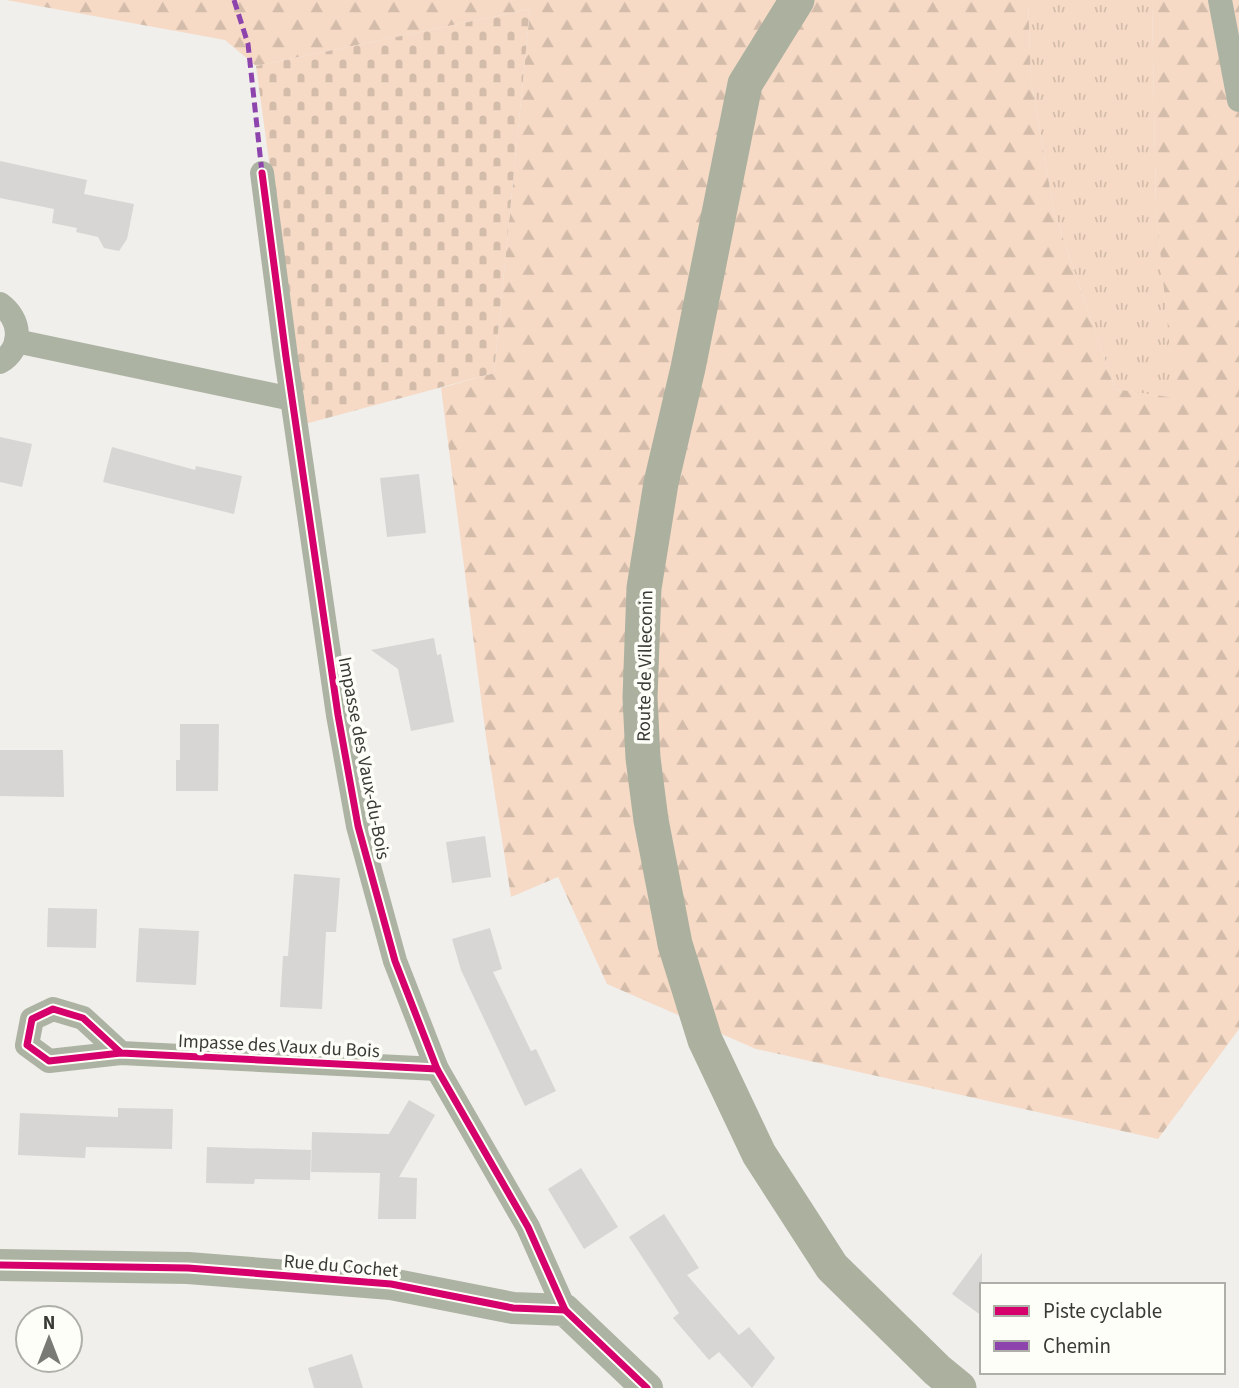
<svg xmlns="http://www.w3.org/2000/svg" width="1239" height="1388" font-family="'Source Sans 3',sans-serif">
  <style>
    .grass { fill: url(#grass-tufts) }
    .forest { fill: url(#forest-firs) }
    .cemetery { fill: url(#cemetery-stones) }
    .building { fill: #d7d6d4 }
    .lines { fill: none; stroke-linecap: round; stroke-linejoin: round }
    .minor { stroke: #adb3a3; stroke-width: 24 }
    .tertiary { stroke: #adb3a3; stroke-width: 32 }
    .secondary { stroke: #abb09f; stroke-width: 35 }
    .quiet { stroke: #8e44ad; stroke-width: 5; stroke-dasharray: 10 5; stroke-linecap: butt }
    .cycleway-casing { stroke: #fefef8; stroke-width: 11 }
    .cycleway { stroke: #d6006c; stroke-width: 7 }
    .labels { text-anchor: middle; stroke-width: 7; stroke-linejoin: round; paint-order: stroke }
    .street-label { font-size: 19px; fill: #393936; stroke: #fefef8 }
  </style>
  <defs>
    <pattern id="grass-tufts" width="24" height="20" patternUnits="userSpaceOnUse" patternTransform="scale(1.75)"><rect width="24" height="20" fill="#f6dac6"/><path d="M3 7l-1-3M5 7V3M7 7l1-3M15 17l-1-3M17 17v-4M19 17l1-3" fill="none" stroke="#d4bcab"/></pattern>
    <pattern id="forest-firs" width="22" height="20" patternUnits="userSpaceOnUse" patternTransform="scale(1.75)"><rect width="22" height="20" fill="#f6dac6"/><path d="M5 1l3.5 6h-7zM16 11l3.5 6h-7z" fill="#d4bcab"/></pattern>
    <pattern id="cemetery-stones" width="16" height="16" patternUnits="userSpaceOnUse" patternTransform="scale(1.75)"><rect width="16" height="16" fill="#f6dac6"/><path d="M2 7V4a2 2 0 0 1 4 0v3zM10 15v-3a2 2 0 0 1 4 0v3z" fill="#d4bcab"/></pattern>
  </defs>
  <rect width="100%" height="100%" fill="#f0efeb"/>
  <path class="grass" d="M1028 0H1152L1156 210 1176 399 1115 389 1054 212 1031 80Z"/>
  <path class="forest" d="M6 0H1028L1031 80 1054 212 1115 389 1175 398 1156 210 1152 0H1239V1029L1158 1139 756 1049 607 984 558 877 511 897 486 737 441 388 494 373 530 9 256 66 225 40Z"/>
  <path class="cemetery" d="M530 9 494 373 305 424 256 66Z"/>
  <g class="building">
    <path d="M0 161 87 180 84 194 134 204 127 239 119 251 104 248 98 237 76 232 77 228 52 223 54 209 0 198Z"/>
    <path d="M0 437 32 444 22 487 0 482Z"/>
    <path d="M112 447 195 470 196 466 242 476 234 514 103 482Z"/>
    <path d="M419 474 426 533 387 537 380 478Z"/>
    <path d="M434 638 437 655 441 654 454 722 411 731 398 669 371 650Z"/>
    <path d="M180 724H219L218 791H176V760H180Z"/>
    <path d="M0 750H63L64 797 0 796Z"/>
    <path d="M485 836 491 877 452 883 446 842Z"/>
    <path d="M294 874 340 878 336 932H326L322 1009 280 1007 283 956H288Z"/>
    <path d="M48 908 97 909 96 948 47 947Z"/>
    <path d="M139 928 199 931 196 985 136 982Z"/>
    <path d="M490 928 502 969 493 972 531 1051 536 1049 556 1091 525 1106 461 970 452 939Z"/>
    <path d="M409 1100 435 1115 399 1177 417 1178 416 1219H378L380 1173 311 1172 312 1132 389 1134Z"/>
    <path d="M118 1108 173 1109 172 1149 86 1147 85 1158 18 1155 20 1113 118 1117Z"/>
    <path d="M207 1147 311 1150 310 1180 255 1179 254 1184 206 1183Z"/>
    <path d="M581 1168 618 1227 584 1249 548 1189Z"/>
    <path d="M664 1214 699 1268 687 1275 739 1335 749 1327 775 1358 752 1388 719 1352 709 1360 673 1318 679 1313 629 1237Z"/>
    <path d="M982 1253V1316L952 1294Z"/>
    <path d="M352 1354 363 1388H314L308 1368Z"/>
  </g>
  <g class="lines">
    <g class="minor">
      <path d="M1220 0 1239 100"/>
      <path d="M262 173 286 357 338 715 358 826 395 961 437 1069 528 1227 565 1310"/>
      <path d="M0 304C21 319 24 348 0 362"/>
      <path d="M16 341 292 399"/>
      <path d="M121 1053 49 1061 27 1045 32 1019 53 1009 83 1018 121 1053 437 1069"/>
    </g>
    <path class="tertiary" d="M0 1265 188 1268 391 1284 513 1308 565 1310 647 1388"/>
    <path class="secondary" d="M797 0 745 84 688 368 661 483 644 588 640 697 643 758 651 820 675 944 705 1040 759 1154 832 1267 937 1370 959 1388"/>
    <path class="quiet" d="M234 0 248 44 262 173"/>
    <defs>
      <g id="cycleway">
        <path d="M262 173 286 357 338 715 358 826 395 961 437 1069 528 1227 565 1310 647 1388"/>
        <path d="M121 1053 49 1061 27 1045 32 1019 53 1009 83 1018 121 1053 437 1069"/>
        <path d="M0 1265 188 1268 391 1284 513 1308 565 1310"/>
      </g>
    </defs>
    <use href="#cycleway" class="cycleway-casing"/>
    <use href="#cycleway" class="cycleway"/>
  </g>
  <g class="labels">
    <g class="street-label">
      <text transform="translate(644 666) rotate(-89)" y="7">Route de Villeconin</text>
      <text transform="translate(365 758) rotate(79)" y="7">Impasse des Vaux-du-Bois</text>
      <text transform="translate(279 1045) rotate(3)" y="7">Impasse des Vaux du Bois</text>
      <text transform="translate(341 1265) rotate(5)" y="7">Rue du Cochet</text>
    </g>
  </g>
  <rect x="980" y="1283" width="245" height="91" fill="#fefef8" stroke="#afafaa" stroke-width="2"/>
  <rect x="994" y="1306" width="35" height="10" fill="#d6006c" stroke="#afafaa" stroke-width="2"/>
  <text x="1043" y="1318" font-size="21" fill="#393936">Piste cyclable</text>
  <rect x="994" y="1341" width="35" height="10" fill="#8e44ad" stroke="#afafaa" stroke-width="2"/>
  <text x="1043" y="1353" font-size="21" fill="#393936">Chemin</text>
  <g transform="translate(49 1339)"><circle r="33" fill="#fefef8" stroke="#afafaa" stroke-width="2"/>
  <path d="M0-5L12 26L0 18L-12 26Z" fill="#797975"/>
  <text y="-10" font-size="19" font-weight="bold" text-anchor="middle" fill="#393936">N</text>
  </g>
</svg>
